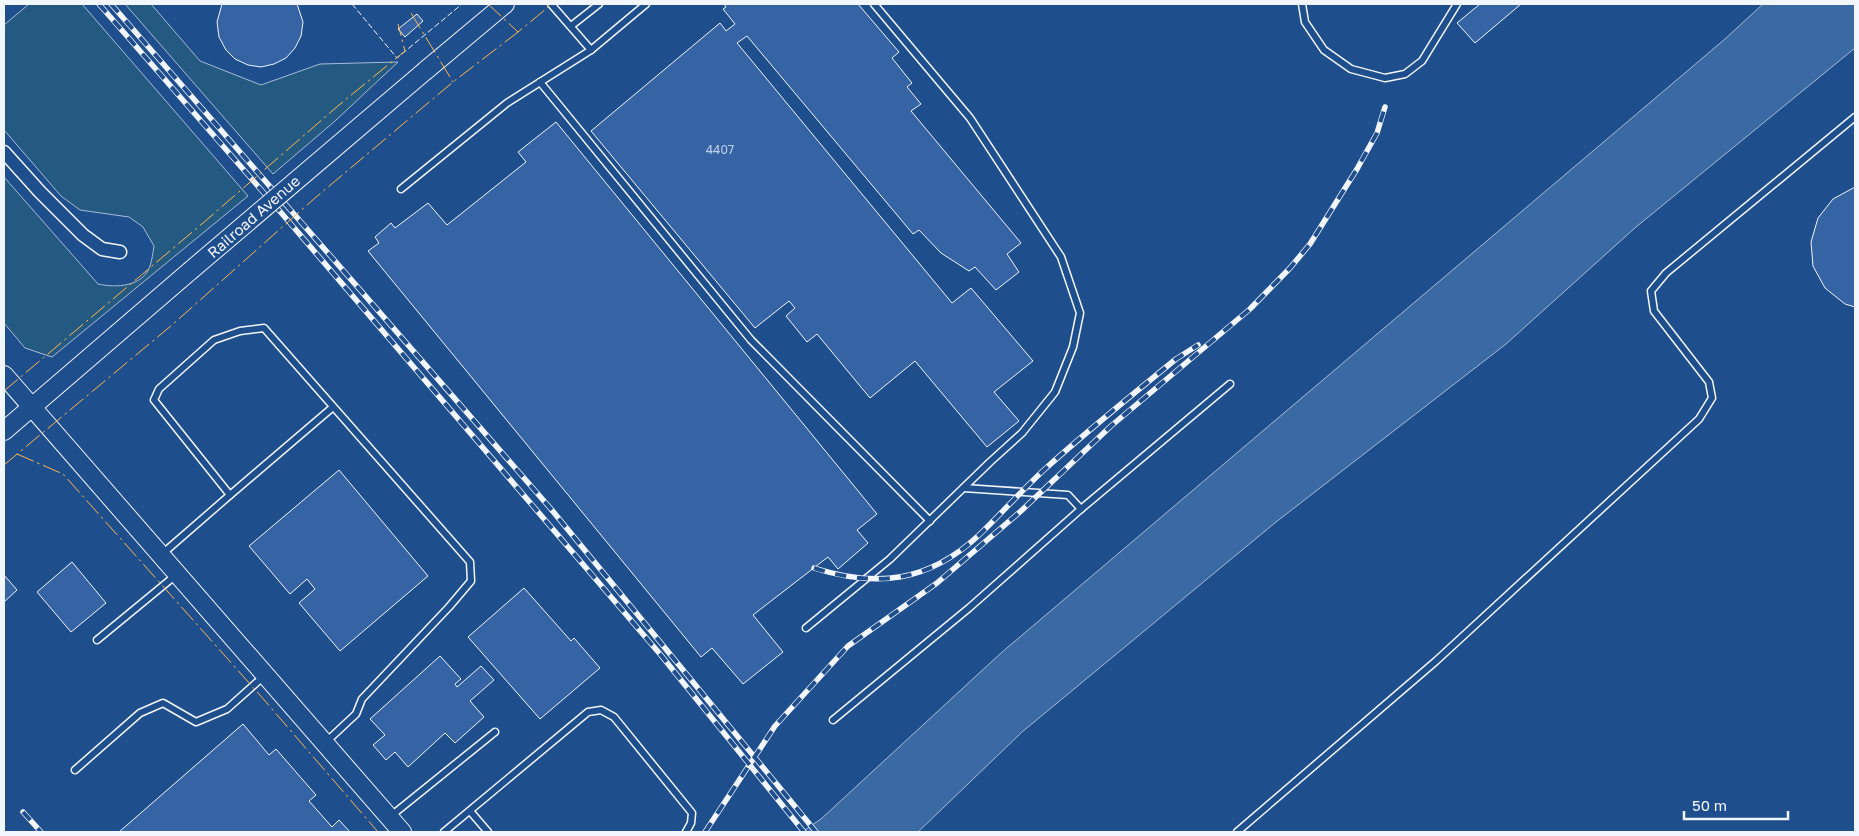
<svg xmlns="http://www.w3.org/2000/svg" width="1859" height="836" font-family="'Golos Text',sans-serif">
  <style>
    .green { fill: #245a82; stroke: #a8bbd7 }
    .water { fill: #3b69a3; stroke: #a8bbd7 }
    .building { fill: #3563a3; stroke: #f2f6ff }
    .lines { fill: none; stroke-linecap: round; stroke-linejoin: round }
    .lane-casing { stroke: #f2f6ff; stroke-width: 9 }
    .street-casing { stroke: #f2f6ff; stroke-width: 15 }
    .secondary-casing { stroke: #f2f6ff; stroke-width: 20 }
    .lane { stroke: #1f4e8c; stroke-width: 6 }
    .street { stroke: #1f4e8c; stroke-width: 12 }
    .secondary { stroke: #1f4e8c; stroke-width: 18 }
    .rail-casing { stroke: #f2f6ff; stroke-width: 5.5 }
    .rail { stroke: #1f4e8c; stroke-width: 4; stroke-dasharray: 11; stroke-linecap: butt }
    .secondary-bridge-casing { stroke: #f2f6ff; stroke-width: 20; stroke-linecap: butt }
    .secondary-bridge { stroke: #1f4e8c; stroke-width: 18 }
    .fence { stroke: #f2f6ff; stroke-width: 1; stroke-dasharray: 6 2.5; stroke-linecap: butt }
    .power { stroke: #ffb74d; stroke-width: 1; stroke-dasharray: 18 4 2.5 4; stroke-linecap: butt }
    .labels { text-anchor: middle; stroke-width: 4; stroke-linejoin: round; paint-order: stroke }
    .number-label { font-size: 12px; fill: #c3d1e8 }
    .street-label { font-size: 15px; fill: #f2f6ff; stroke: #1f4e8c }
  </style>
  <rect width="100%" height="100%" fill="#1f4e8c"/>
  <g class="green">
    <path d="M29 4H82L248 196 52 357 25 348 4 323V177L98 284C116 288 143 287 150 266 152 260 153 253 154 246L143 227 129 217 80 210 61 196 4 130V25Z"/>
    <path d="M125 4H151L200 61 261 85 320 64 398 62 335 121 273 174Z"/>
  </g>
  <path class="water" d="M1763 4H1855V48L1636 227 1506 344 1276 522 1022 732 918 832H802L821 819 1001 653 1725 39Z"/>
  <g class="building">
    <path d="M222 4H297L303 22 301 36 295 48 286 58 274 64 261 67 248 65 235 59 226 50 219 37 217 22Z"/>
    <path d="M724 4H858L899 52 892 58 912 83 907 87 921 104 911 111 1021 243 1007 254 1019 272 996 290 975 267 969 271 941 253 919 230 913 234 747 36 737 43 952 303 971 288 1033 361 994 392 1019 421 987 447 915 361 870 398 817 334 807 342 786 316 795 308 789 301 755 328 591 131 720 23 726 31 735 24 723 9 726 7Z"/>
    <path d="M1480 4H1521L1475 43 1457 23Z"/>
    <path d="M417 14 423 21 405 37 398 29Z"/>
    <path d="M556 122 877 514 857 530 868 543 838 569 828 557 753 615 783 652 743 684 712 648 701 657 368 251 379 243 375 237 391 223 395 228 428 203 447 225 526 162 518 152Z"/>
    <path d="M1855 187V307L1845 304 1825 288 1813 266 1811 242 1818 218 1833 199Z"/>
    <path d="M339 470 428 576 340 651 299 603 315 589 307 579 290 594 249 546Z"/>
    <path d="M72 562 106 603 71 632 37 592Z"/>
    <path d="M4 575 17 590 4 602Z"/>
    <path d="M524 588 571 641 574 638 600 668 540 719 468 637Z"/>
    <path d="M440 656 461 679 455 684 457 687 481 666 494 680 470 701 484 717 455 743 445 733 408 767 395 752 386 760 373 745 385 735 370 719Z"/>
    <path d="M243 724 269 755 276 749 316 795 309 801 332 827 339 820 350 832H119Z"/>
  </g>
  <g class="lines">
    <defs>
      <g id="lane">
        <path d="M551 4 591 50 646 4"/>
        <path d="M1302 4 1305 22 1324 50 1351 69 1385 78 1405 74 1422 61 1457 4"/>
        <path d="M571 26 599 4"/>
        <path d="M540 82 751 340 930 521"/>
        <path d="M401 189 507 103 591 50"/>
        <path d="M964 488 1068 495 1081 509 1230 384"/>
        <path d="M161 555 230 495"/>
        <path d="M806 628 890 559 990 462 1022 433 1055 392 1073 347 1080 313 1061 257 970 118 874 4"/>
        <path d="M97 640 176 575"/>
        <path d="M833 720 969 608 1081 509"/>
        <path d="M326 742 356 714 362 699 449 607 471 581 470 562 264 328 240 331 214 340 159 389 154 400 230 495 333 407"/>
        <path d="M75 770 140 713 163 703 196 722 227 709 264 676"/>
        <path d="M470 811 488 832"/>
        <path d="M391 816 495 732"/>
        <path d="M444 832 588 712 601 710 614 717 692 813 691 823 686 832"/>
        <path d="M1237 832 1436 661 1699 419 1712 398 1709 382 1654 311 1651 291 1666 273 1855 117"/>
      </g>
      <path id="street" d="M4 152 40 192 83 235 102 249 120 252"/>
      <g id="secondary">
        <path d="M425 71 505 4"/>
        <path d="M4 375 402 832"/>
        <path d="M4 431 190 271"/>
      </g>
    </defs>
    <use href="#lane" class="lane-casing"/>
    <use href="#street" class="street-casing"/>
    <use href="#secondary" class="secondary-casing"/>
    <use href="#lane" class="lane"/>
    <use href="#street" class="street"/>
    <use href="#secondary" class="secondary"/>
    <defs>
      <g id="rail">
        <path d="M99 4 284 216 660 654 804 832"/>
        <path d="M111 4 551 509 816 832"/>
        <path d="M814 568C877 588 928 582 978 536 1001 514 1022 490 1045 469 1087 431 1132 395 1176 359L1198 345"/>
        <path d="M23 812 41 832"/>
        <path d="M705 832 775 726 848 646 937 583 1021 511 1111 426 1250 309 1290 268 1310 244 1357 169 1377 133 1385 107"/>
      </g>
    </defs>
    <use href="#rail" class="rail-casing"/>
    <use href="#rail" class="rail"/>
    <defs>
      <path id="secondary-bridge" d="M190 271 425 71"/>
    </defs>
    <use href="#secondary-bridge" class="secondary-bridge-casing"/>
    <use href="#secondary-bridge" class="secondary-bridge"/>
    <path class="fence" d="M352 4 397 58 462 4"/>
    <g class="power">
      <path d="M488 4 518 32 552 4"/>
      <path d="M411 13 453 82"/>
      <path d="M4 391 203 223 339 105 405 51 398 24"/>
      <path d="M17 454 63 474 266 702 378 832"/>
      <path d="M4 465 172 325 315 198 453 82 518 32"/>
    </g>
  </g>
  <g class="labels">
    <g class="number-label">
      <text x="720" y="154">4407</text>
    </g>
    <g class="street-label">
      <text transform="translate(254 217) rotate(-41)" y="5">Railroad Avenue</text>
    </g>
  </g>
  <rect width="1859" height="836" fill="none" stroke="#f2f6ff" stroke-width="10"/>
  <path d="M1684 811v8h104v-8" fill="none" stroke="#f2f6ff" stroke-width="2.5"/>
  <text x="1692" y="811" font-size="15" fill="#f2f6ff" stroke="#1f4e8c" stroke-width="4" paint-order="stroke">50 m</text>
</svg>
